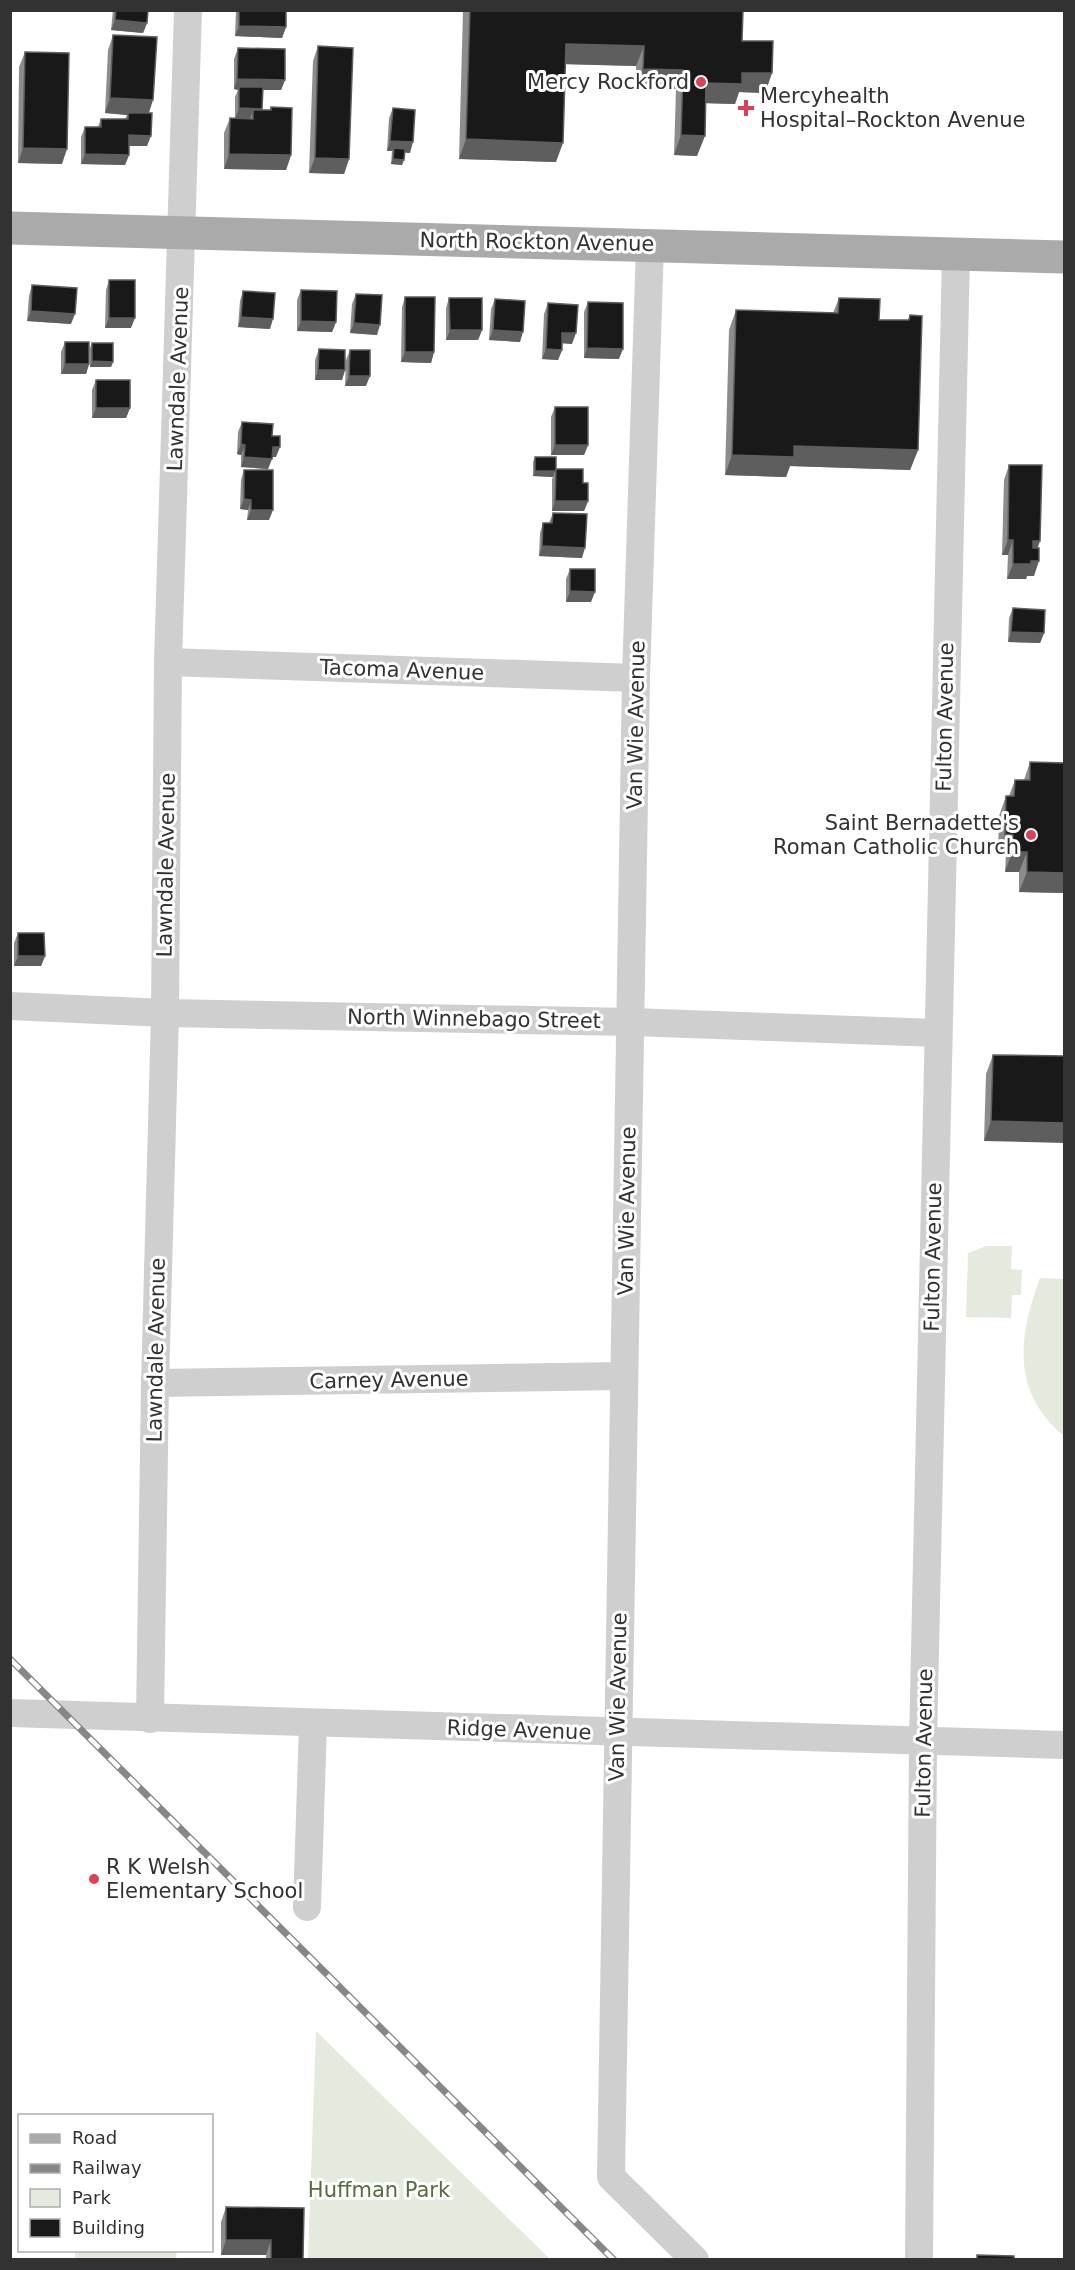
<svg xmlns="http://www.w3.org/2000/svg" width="1075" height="2270" font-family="'DejaVu Sans',sans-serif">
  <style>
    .green { fill: #e5eade }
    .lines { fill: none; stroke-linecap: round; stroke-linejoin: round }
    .minor { stroke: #cfcfcf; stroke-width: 28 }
    .major { stroke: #aaa; stroke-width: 33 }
    .rail-casing { stroke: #878787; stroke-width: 7 }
    .rail { stroke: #fff; stroke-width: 4.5; stroke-dasharray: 14; stroke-linecap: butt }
    .wall { fill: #8c8c8c }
    .shaded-wall { fill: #5e5e5e }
    .building { fill: #191919; stroke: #5e5e5e; stroke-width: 1.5 }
    .poi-dot { fill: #dd3f55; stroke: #fff; stroke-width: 2 }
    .labels { text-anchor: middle; stroke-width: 6; stroke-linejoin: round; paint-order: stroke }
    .poi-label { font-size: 21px; fill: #323232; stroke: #fff; text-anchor: end }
    .street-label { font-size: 21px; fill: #323232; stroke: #fff }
    .park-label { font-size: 21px; fill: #576c40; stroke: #fff }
  </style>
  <rect width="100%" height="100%" fill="#fff"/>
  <g class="green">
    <path d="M986 1246H1012L1011 1269 1022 1270 1021 1295H1012L1011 1318 966 1317 968 1253Z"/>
    <path d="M1040 1278 1064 1279V1436C1011 1392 1018 1337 1040 1278Z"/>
    <path d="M316 2031 550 2259H308Z"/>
    <path d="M75 2251H177L176 2258 75 2259Z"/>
  </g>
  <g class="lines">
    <g class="minor">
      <path d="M650 245 636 678 611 2177 695 2260"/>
      <path d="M168 662 636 678"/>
      <path d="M10 1006 165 1013 631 1022 938 1033"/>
      <path d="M155 1383 623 1376"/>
      <path d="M10 1713 1064 1745"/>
      <path d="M150 1719 155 1383 165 1013 168 662 188 10"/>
      <path d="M307 1907 313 1724"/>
      <path d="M919 2260 923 1741 956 254"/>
    </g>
    <path class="major" d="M10 228 1064 257"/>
    <defs>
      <path id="rail" d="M10 1659 614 2260"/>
    </defs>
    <use href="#rail" class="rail-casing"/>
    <use href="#rail" class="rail"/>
  </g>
  <g class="wall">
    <path d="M113 10H148L147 23 143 33 111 30Z"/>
    <path d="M236 10H286V27L282 38 235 36Z"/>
    <path d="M463 10H743L742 41 772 73 765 93 739 92 735 104 706 103 697 156 674 155 676 89 636 88V66L565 64 556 162 459 159Z"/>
    <path d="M113 35 149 113 147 146H129V155L125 165 81 164V137L85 127H98L101 119H125L127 115 105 113 108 50Z"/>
    <path d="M318 46 349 159 344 174 309 173 313 61Z"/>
    <path d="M238 48 285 80 281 90H262V110H270L271 107 291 155 286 170 224 169V133L230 118H235V97L238 90 234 89V59Z"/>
    <path d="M25 52 62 164 18 163 19 67Z"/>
    <path d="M393 108 410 153 405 152 402 165 391 164 392 151H387L389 118Z"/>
    <path d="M109 280 131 328H105L106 290Z"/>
    <path d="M32 285 71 324 27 321 29 296Z"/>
    <path d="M301 290 336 322 332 332 297 331V300Z"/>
    <path d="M243 291 270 329 238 327 240 301Z"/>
    <path d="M356 294 377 335 350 333 352 304Z"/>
    <path d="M405 297 434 352 431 363 401 362 402 307Z"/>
    <path d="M449 298 482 330 478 340H446V308Z"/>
    <path d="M839 298 879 320H908L910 315 918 450 910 470 790 466 786 477 725 475 729 330 736 310 833 313Z"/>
    <path d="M495 299 520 342 489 340 491 309Z"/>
    <path d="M588 302 619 359 584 358V312Z"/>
    <path d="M548 303 572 344 562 343V350L558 360 542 359 544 314Z"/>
    <path d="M65 342 89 364 86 374H61V352Z"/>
    <path d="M92 343 113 362 111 367H90V348Z"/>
    <path d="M319 349 345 370 342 380H315V360Z"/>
    <path d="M350 350 366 386H345L346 360Z"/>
    <path d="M96 380 130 408 126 418H92V390Z"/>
    <path d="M555 407 588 445 584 455H551V417Z"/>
    <path d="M242 422 272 436 276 457H272L268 469 241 467V455L237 454 238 432Z"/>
    <path d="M535 457 583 483 588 501 584 511H552V479L553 477 533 476V462Z"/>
    <path d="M1009 465 1038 548 1034 576H1027L1026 579H1007L1008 555H1002L1004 480Z"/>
    <path d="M244 470 269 520H247L248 510 240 509 241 480Z"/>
    <path d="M553 513 582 558 539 556 540 533 543 523H549Z"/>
    <path d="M570 569 591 602H566V579Z"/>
    <path d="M1013 608 1044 633 1040 643 1008 642 1009 618Z"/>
    <path d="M1030 762 1065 893 1019 892V872H1005L1006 854H998L999 816 1006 796H1009L1015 780H1024Z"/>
    <path d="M18 933 45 956 41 966H14V943Z"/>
    <path d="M993 1055 1065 1056 984 1141 986 1074Z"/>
    <path d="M226 2207 303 2259H266V2255H221V2222Z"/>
  </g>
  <g class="shaded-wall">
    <path d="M115 20 147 23 143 33 111 30Z"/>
    <path d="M239 26 286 27 282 38 235 36Z"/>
    <path d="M566 44 644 46 636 66 559 64Z"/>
    <path d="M643 69 683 70 676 89 636 88Z"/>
    <path d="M742 73H772L765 93 739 92 735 104 699 103 706 83Z"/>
    <path d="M237 79 285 80 281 90H239V87L238 90 234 89Z"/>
    <path d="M110 98 153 100 148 116 128 113 127 115 105 113Z"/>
    <path d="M239 108 262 109 258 119 253 110 250 119H235Z"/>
    <path d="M129 135 151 136 147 146H125Z"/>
    <path d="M681 135 705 136 697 156 674 155Z"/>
    <path d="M466 139 563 143 556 162 459 159Z"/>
    <path d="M390 141 413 142 410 153 394 152V148L392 151H387Z"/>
    <path d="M23 148 67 149 62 164 18 163Z"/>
    <path d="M85 154 129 155 125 165 81 164Z"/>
    <path d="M229 154 291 155 286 170 224 169Z"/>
    <path d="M315 158 349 159 344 174 309 173Z"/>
    <path d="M393 159 404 160 402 165 391 164Z"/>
    <path d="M31 311 75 314 71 324 27 321Z"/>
    <path d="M241 317 273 319 270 329 238 327Z"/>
    <path d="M109 318H135L131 328H105Z"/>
    <path d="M301 321 336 322 332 332 297 331Z"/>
    <path d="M354 323 380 325 377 335 350 333Z"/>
    <path d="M450 330H482L478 340H446Z"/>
    <path d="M493 330 523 332 520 342 489 340Z"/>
    <path d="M562 333H576L572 344 559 343Z"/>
    <path d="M587 348 623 349 619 359 584 358Z"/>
    <path d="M546 349 562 350 558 360 542 359Z"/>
    <path d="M405 352H434L431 363 401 362Z"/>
    <path d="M92 361 113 362 111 367H90Z"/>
    <path d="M65 364H89L86 374H61Z"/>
    <path d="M318 370H345L342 380H315Z"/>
    <path d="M349 376H370L366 386H345Z"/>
    <path d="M96 408H130L126 418H92Z"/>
    <path d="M241 444 245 445 241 455 237 454Z"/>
    <path d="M555 445H588L584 455H551Z"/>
    <path d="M794 446 918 450 910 470 790 466 786 477 725 475 732 455Z"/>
    <path d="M273 447H280L276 457H269Z"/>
    <path d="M244 457 272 459 268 469 241 467Z"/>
    <path d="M535 471H555L553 477 533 476Z"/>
    <path d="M244 499 251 500 248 510 240 509Z"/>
    <path d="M555 501H588L584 511H552Z"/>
    <path d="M251 510H273L269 520H247Z"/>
    <path d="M1008 540H1013L1008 555H1002Z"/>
    <path d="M1033 541H1040L1035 556H1028Z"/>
    <path d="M542 546 585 548 582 558 539 556Z"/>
    <path d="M1031 561H1039L1034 576H1027L1026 579H1007L1013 564Z"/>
    <path d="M570 591 595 592 591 602H566Z"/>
    <path d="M1011 632 1044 633 1040 643 1008 642Z"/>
    <path d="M1005 834 1013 835 1006 854H998Z"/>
    <path d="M1012 852H1027L1019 872H1005Z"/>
    <path d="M1027 872 1065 873V893L1019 892Z"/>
    <path d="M18 956H45L41 966H14Z"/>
    <path d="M991 1121 1065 1123V1143L984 1141Z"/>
    <path d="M226 2240H271L266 2255H221Z"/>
  </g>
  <g class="building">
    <path d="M116 10H148L147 23 115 20Z"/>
    <path d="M239 10H286V27L239 26Z"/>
    <path d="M470 10H743L742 41H773L772 73H742V84L706 83 705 136 681 135 683 70 643 69 644 46 566 44 563 143 466 139Z"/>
    <path d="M113 35 157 37 153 100 110 98Z"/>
    <path d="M318 46 353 48 349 159 315 158Z"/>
    <path d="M238 48 285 49V80L237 79Z"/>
    <path d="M25 52 69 53 67 149 23 148Z"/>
    <path d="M239 87H263L262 109 239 108Z"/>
    <path d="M271 107 292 108 291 155 229 154 230 118 253 119V110H271Z"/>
    <path d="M393 108 415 110 413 142 390 141Z"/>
    <path d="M128 113H152L151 136 129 135V155L85 154V127H101V119H128Z"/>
    <path d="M394 148 405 149 404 160 393 159Z"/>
    <rect x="109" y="280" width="26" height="38"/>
    <path d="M32 285 77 288 75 314 31 311Z"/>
    <path d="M301 290 337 291 336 322 301 321Z"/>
    <path d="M243 291 275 293 273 319 241 317Z"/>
    <path d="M356 294 382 295 380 325 354 323Z"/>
    <path d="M405 297H435L434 352H405Z"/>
    <path d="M449 298H482V330H450Z"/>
    <path d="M839 298 880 299 879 320H909L910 315 922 316 918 450 794 446V457L732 455 736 310 838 313Z"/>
    <path d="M495 299 525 301 523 332 493 330Z"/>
    <path d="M588 302 623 303V349L587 348Z"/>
    <path d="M548 303 578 305 576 333H562V350L546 349Z"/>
    <rect x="65" y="342" width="24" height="22"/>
    <path d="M92 343H113V362L92 361Z"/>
    <path d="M319 349 345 350V370H318Z"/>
    <path d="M350 350H370V376H349Z"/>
    <rect x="96" y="380" width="34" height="28"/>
    <rect x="555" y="407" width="33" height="38"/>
    <path d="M242 422 273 424 272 436H280V447H273L272 459 244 457 245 445 241 444Z"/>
    <path d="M535 457H556V469L555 471H535Z"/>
    <path d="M1009 465H1042L1040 541H1033V548H1039V561H1031V564H1013V540H1008Z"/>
    <path d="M556 469H583V483H588V501H555Z"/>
    <path d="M244 470H273V510H251V500L244 499Z"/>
    <path d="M553 513 587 514 585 548 542 546 543 523H552Z"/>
    <path d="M570 569H595V592L570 591Z"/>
    <path d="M1013 608 1045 610 1044 633 1011 632Z"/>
    <path d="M1030 762 1065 763V873L1027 872V852H1012L1013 835 1005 834 1006 796H1014L1015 780H1030Z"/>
    <path d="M18 933H44L45 956H18Z"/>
    <path d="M993 1055 1065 1056V1123L991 1121Z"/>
    <path d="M226 2207 304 2208 303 2259H271V2240H226Z"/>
    <path d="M977 2255 1014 2256V2259H977Z"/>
  </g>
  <g class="poi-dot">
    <circle cx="701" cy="82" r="6"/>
    <path d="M743 99h6v6h6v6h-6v6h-6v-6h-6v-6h6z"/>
    <circle cx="1031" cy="835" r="6"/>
    <circle cx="94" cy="1879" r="6"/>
  </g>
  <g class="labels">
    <g class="poi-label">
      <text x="689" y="89">Mercy Rockford</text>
      <text x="760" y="103" text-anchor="start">Mercyhealth<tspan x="760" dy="24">Hospital–Rockton Avenue</tspan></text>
      <text x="1019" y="830">Saint Bernadette's<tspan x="1019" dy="24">Roman Catholic Church</tspan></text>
      <text x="106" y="1874" text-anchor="start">R K Welsh<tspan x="106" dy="24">Elementary School</tspan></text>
    </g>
    <g class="street-label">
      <text transform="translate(537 242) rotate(1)" y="7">North Rockton Avenue</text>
      <text transform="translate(178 379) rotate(-88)" y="7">Lawndale Avenue</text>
      <text transform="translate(402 670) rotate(2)" y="7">Tacoma Avenue</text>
      <text transform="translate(945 717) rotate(-89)" y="7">Fulton Avenue</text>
      <text transform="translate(636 725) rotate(-89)" y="7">Van Wie Avenue</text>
      <text transform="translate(166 865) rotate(-89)" y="7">Lawndale Avenue</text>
      <text transform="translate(474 1019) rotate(1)" y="7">North Winnebago Street</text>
      <text transform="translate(627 1211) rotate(-89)" y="7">Van Wie Avenue</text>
      <text transform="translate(933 1257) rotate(-89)" y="7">Fulton Avenue</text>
      <text transform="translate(156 1350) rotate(-89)" y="7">Lawndale Avenue</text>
      <text transform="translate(389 1380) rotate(-1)" y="7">Carney Avenue</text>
      <text transform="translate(618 1697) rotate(-89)" y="7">Van Wie Avenue</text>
      <text transform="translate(519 1730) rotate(2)" y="7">Ridge Avenue</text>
      <text transform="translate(924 1743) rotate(-89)" y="7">Fulton Avenue</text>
    </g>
    <g class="park-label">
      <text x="379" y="2197">Huffman Park</text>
    </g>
  </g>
  <rect width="1075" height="2270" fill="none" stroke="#323232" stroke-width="24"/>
  <rect x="18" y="2114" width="195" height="138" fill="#ffffff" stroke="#adadad" stroke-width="1.5"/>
  <rect x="30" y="2134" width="30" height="9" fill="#aaaaaa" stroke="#adadad" stroke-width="1.5"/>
  <text x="72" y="2144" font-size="18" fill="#323232">Road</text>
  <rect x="30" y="2164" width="30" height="9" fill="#878787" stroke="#adadad" stroke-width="1.5"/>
  <text x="72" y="2174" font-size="18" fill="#323232">Railway</text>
  <rect x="30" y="2189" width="30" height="18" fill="#e5eade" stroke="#adadad" stroke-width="1.5"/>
  <text x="72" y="2204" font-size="18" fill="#323232">Park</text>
  <rect x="30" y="2219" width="30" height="18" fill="#191919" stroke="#adadad" stroke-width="1.5"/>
  <text x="72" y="2234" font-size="18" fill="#323232">Building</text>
</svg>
